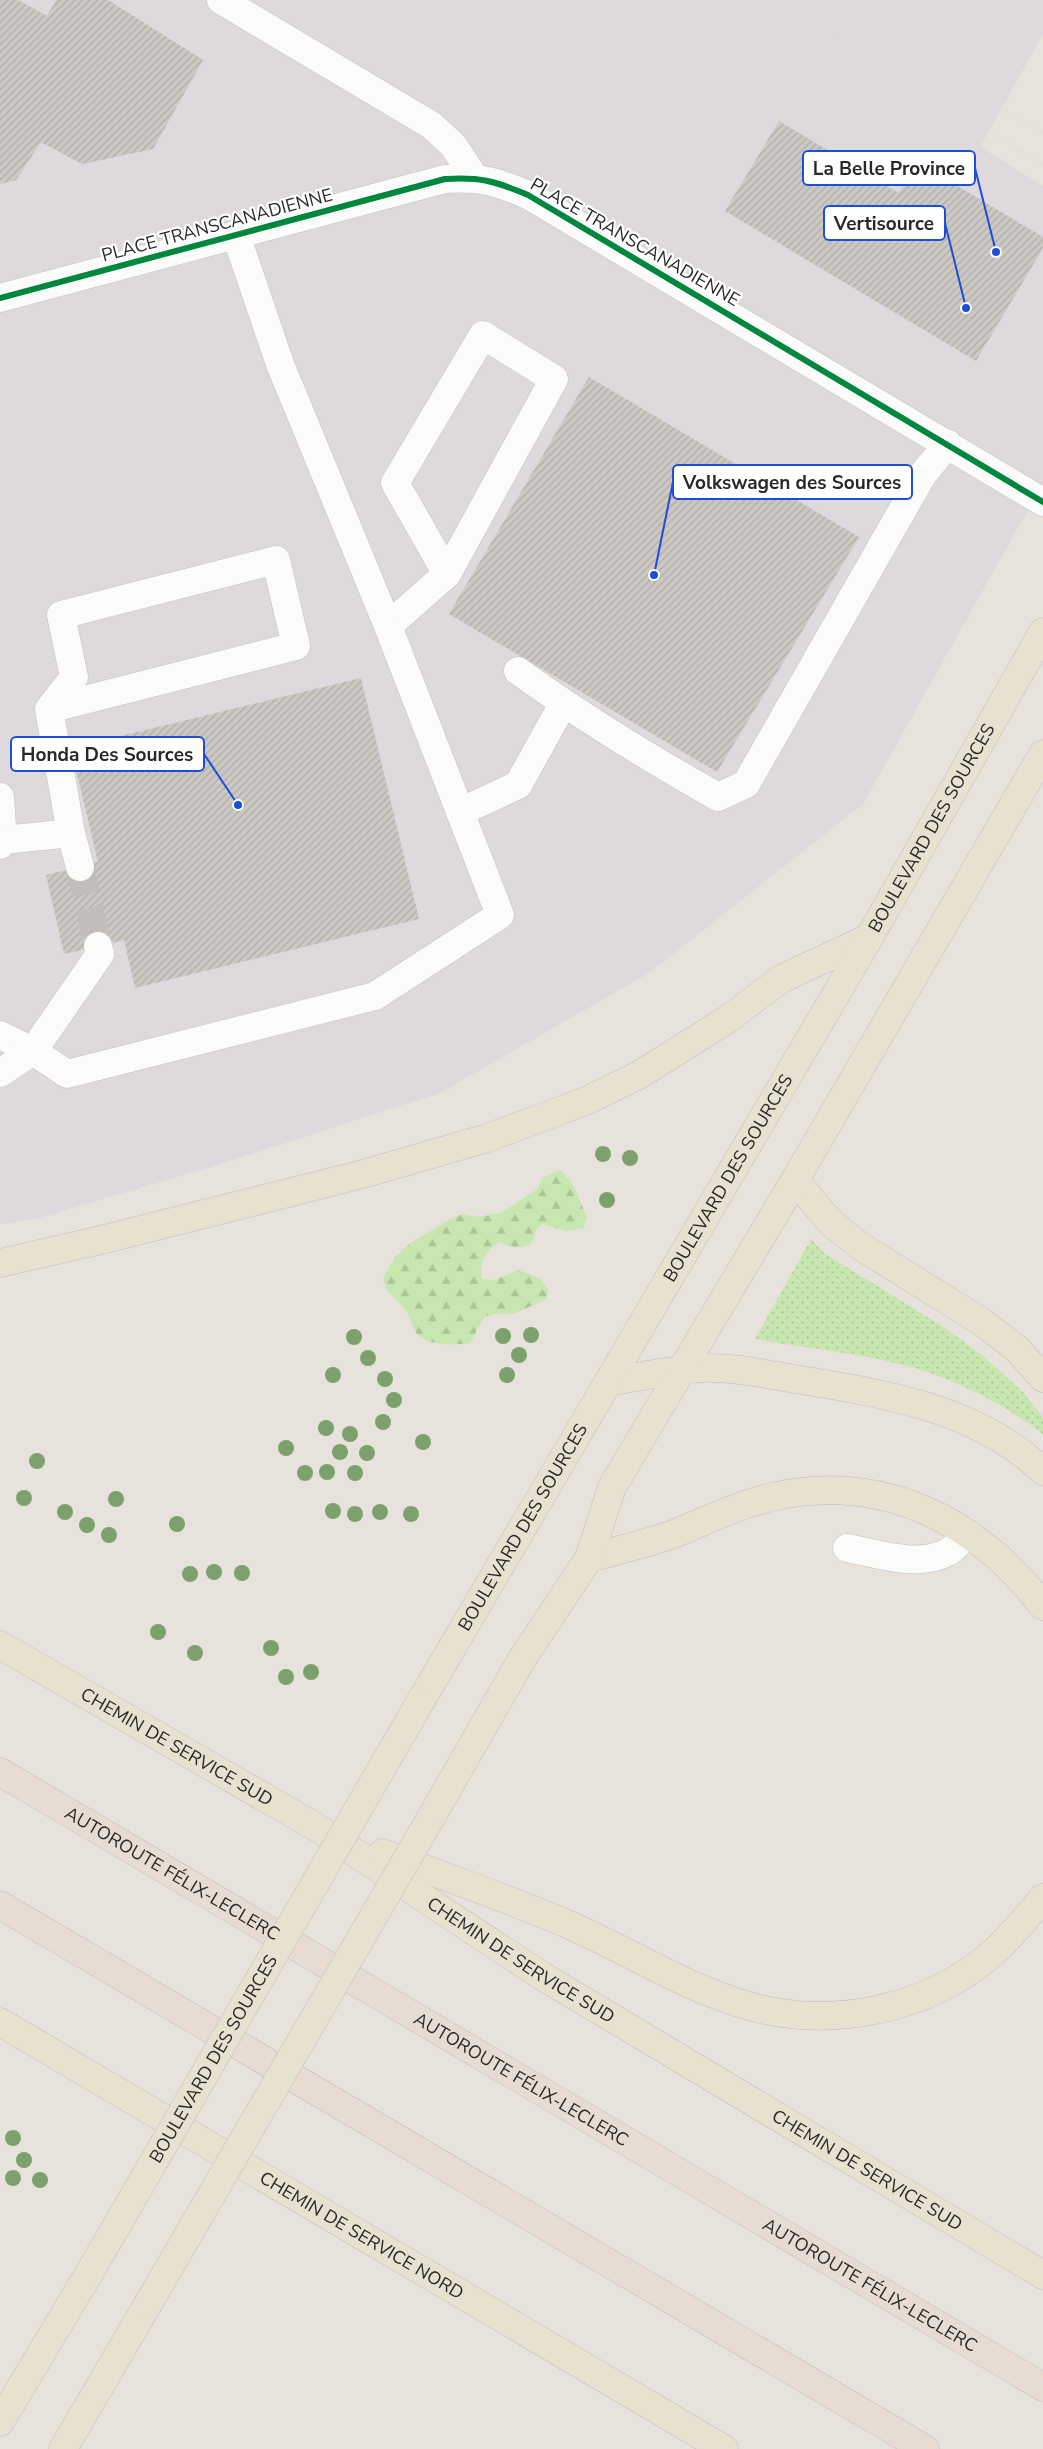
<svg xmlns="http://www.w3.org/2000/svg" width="1043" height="2449" font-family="'Nunito Sans',sans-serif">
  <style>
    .industrial { fill: #ddd9dc }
    .grass { fill: url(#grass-dots) }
    .forest { fill: url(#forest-firs) }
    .building { fill: url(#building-hatch) }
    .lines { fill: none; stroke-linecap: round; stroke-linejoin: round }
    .minor-tunnel { stroke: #c1bdb8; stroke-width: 28; stroke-dasharray: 28 14; stroke-linecap: butt }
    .minor-casing { stroke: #c3c2c3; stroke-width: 29 }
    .major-casing { stroke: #bfbdbb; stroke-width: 29 }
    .highway-casing { stroke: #bfbdbb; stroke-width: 29 }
    .minor { stroke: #fbfbfa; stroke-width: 28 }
    .major { stroke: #e7e1d0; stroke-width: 28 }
    .highway { stroke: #e8dbd2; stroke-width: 28 }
    .tram { stroke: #dcdcde; stroke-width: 1 }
    .major-bridge-casing { stroke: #bfbdbb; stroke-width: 29; stroke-linecap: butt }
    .major-bridge { stroke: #e7e1d0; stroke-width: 28 }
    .cycleway-casing { stroke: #fff; stroke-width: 9 }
    .cycleway { stroke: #00873e; stroke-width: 6 }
    .tree { fill: #7ca16c }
    .labels { text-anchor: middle; stroke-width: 4.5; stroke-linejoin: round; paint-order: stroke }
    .street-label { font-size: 18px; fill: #282828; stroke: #fff }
    .leader { fill: none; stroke: #1d4ed8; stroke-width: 2 }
    .callout-dot { fill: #1d4ed8; stroke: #fff; stroke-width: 2 }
    .callout { fill: #fff; stroke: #1d4ed8; stroke-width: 2 }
    .callout-label { font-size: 19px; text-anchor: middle; font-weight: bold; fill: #282828 }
  </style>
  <defs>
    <pattern id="grass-dots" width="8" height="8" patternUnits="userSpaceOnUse" patternTransform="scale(1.25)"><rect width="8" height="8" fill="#c7e6b0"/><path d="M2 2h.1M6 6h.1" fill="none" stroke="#abc597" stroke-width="1.8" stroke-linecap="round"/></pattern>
    <pattern id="forest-firs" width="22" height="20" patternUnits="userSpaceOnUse" patternTransform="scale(1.25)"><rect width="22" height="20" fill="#c7e6b0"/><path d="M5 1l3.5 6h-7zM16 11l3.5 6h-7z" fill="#abc597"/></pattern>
    <pattern id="building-hatch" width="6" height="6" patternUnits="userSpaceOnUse" patternTransform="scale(1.25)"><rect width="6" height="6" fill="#ccc8c4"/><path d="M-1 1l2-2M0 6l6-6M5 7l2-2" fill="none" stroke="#afaca8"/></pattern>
  </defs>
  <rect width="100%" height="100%" fill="#e7e2dc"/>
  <path class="industrial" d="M0 0H1043V34L980 147 1043 186V483L863 804 649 973 440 1093 214 1166 39 1218 0 1224Z"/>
  <path class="grass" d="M811 1239 824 1253 942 1326 982 1355 1022 1391 1043 1417V1434C1000 1401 951 1377 899 1364 852 1352 803 1348 755 1339Z"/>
  <path class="forest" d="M560 1170C575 1182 578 1199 587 1216L583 1228 567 1231 542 1224 536 1230C533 1251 515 1250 499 1242 487 1250 476 1265 483 1279L494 1280 519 1270 541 1279 548 1290 546 1299 516 1313 495 1314 484 1317 470 1343C453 1345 430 1347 417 1334 412 1328 411 1319 407 1312 397 1298 387 1296 383 1278L395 1257 409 1244 452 1218 463 1214 479 1217 501 1213 536 1190 543 1177Z"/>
  <g class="building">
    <path d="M0 0H18L47 16 56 0H108L203 60 153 149 82 164 41 142 16 180 0 184Z"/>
    <path d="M779 121 899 193 917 162 1043 237V248L976 361 725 211Z"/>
    <path d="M589 377 859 537 717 772 449 614Z"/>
    <path d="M361 678 419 919 135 988 124 940 64 954 46 875 98 862 71 748Z"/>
  </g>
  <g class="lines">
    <path class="minor-tunnel" d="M80 867 98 946"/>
    <defs>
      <g id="minor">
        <path d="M221 0 431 125 453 145 474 177"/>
        <path d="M0 298 445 179C481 177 495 181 528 195L1043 502"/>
        <path d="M388 626 447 574 554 379 483 335 395 483 447 574"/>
        <path d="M518 671C582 717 649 758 718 797L746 784 923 474 948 444"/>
        <path d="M49 709 296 646 276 560 61 615 74 677 49 709 71 833 80 867"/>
        <path d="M0 797 3 840 0 845"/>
        <path d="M460 812 518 785 563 704"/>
        <path d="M3 840 71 833"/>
        <path d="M0 1035 33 1051 67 1074 375 996 500 915 388 626 280 364 236 235"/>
        <path d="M0 1073 33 1051 100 954 98 946"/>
        <path d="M847 1548C878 1554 918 1568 948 1552 955 1548 962 1539 968 1534"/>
      </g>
      <g id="major">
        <path d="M795 1180 830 1222 860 1246 982 1322 1017 1349 1043 1378"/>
        <path d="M0 1263 105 1239 363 1174 487 1138 541 1118 588 1100 639 1075 728 1019 781 979 869 938"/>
        <path d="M609 1382C640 1377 672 1369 703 1368 736 1367 769 1375 801 1380 887 1394 978 1409 1043 1471"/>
        <path d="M589 1558C617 1550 648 1544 676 1533 708 1520 738 1505 772 1497 882 1472 977 1520 1043 1606"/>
        <path id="s1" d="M0 1645 316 1827 542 1976 1043 2275"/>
        <path id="s2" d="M419 1704 869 938 1043 632"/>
        <path d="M425 1828 522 1659 589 1558 612 1487 795 1180 1043 754"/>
        <path d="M383 1853C444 1877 507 1898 567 1924 625 1949 679 1984 739 2003 825 2031 927 2012 995 1951 1012 1935 1028 1916 1043 1898"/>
        <path id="s3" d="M0 2022 724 2449"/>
        <path d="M0 2422 91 2270"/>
        <path d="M63 2449 148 2304"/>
      </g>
      <g id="highway">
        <path id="s4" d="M0 1772 1043 2387"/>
        <path d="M0 1905 925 2449"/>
      </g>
    </defs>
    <use href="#minor" class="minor-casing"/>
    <use href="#major" class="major-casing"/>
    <use href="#highway" class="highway-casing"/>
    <use href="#minor" class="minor"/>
    <use href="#major" class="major"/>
    <use href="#highway" class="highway"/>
    <g class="tram">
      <path d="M764 0 1043 164"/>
      <path d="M817 0 1043 133"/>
    </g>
    <defs>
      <g id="major-bridge">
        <path id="s5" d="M91 2270 419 1704"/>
        <path d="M148 2304 425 1828"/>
      </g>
    </defs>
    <use href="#major-bridge" class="major-bridge-casing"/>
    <use href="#major-bridge" class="major-bridge"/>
    <defs>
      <path id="cycleway" d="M0 298 445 179C481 177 495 181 528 195L1043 502"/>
    </defs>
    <use href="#cycleway" class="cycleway-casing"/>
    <use href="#cycleway" class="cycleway"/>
  </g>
  <g class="tree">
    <circle cx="603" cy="1154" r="8"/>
    <circle cx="630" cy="1158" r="8"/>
    <circle cx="607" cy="1200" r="8"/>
    <circle cx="531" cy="1335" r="8"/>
    <circle cx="503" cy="1336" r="8"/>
    <circle cx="354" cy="1337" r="8"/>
    <circle cx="519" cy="1355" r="8"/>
    <circle cx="368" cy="1358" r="8"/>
    <circle cx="333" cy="1375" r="8"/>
    <circle cx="507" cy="1375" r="8"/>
    <circle cx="385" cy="1379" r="8"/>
    <circle cx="394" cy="1400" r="8"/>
    <circle cx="383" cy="1422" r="8"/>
    <circle cx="326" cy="1428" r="8"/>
    <circle cx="350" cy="1434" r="8"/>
    <circle cx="423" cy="1442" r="8"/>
    <circle cx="286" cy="1448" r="8"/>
    <circle cx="340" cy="1452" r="8"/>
    <circle cx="367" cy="1453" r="8"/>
    <circle cx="37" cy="1461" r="8"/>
    <circle cx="327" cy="1472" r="8"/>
    <circle cx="305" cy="1473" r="8"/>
    <circle cx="355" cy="1473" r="8"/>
    <circle cx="24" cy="1498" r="8"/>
    <circle cx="116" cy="1499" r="8"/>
    <circle cx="333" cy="1511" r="8"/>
    <circle cx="65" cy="1512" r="8"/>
    <circle cx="380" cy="1512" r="8"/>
    <circle cx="355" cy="1514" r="8"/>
    <circle cx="411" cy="1514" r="8"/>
    <circle cx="177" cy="1524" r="8"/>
    <circle cx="87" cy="1525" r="8"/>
    <circle cx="109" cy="1535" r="8"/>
    <circle cx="214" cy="1572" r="8"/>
    <circle cx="242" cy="1573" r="8"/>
    <circle cx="190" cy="1574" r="8"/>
    <circle cx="158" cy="1632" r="8"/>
    <circle cx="271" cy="1648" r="8"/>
    <circle cx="195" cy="1653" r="8"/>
    <circle cx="311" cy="1672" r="8"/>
    <circle cx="286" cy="1677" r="8"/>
    <circle cx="13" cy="2138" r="8"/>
    <circle cx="24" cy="2160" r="8"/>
    <circle cx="13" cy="2178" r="8"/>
    <circle cx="40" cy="2180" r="8"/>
  </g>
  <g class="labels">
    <g class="street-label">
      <text transform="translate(217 225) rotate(-15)" y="6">PLACE TRANSCANADIENNE</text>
      <text transform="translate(635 242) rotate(30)" y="6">PLACE TRANSCANADIENNE</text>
      <text dy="6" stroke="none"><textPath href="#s2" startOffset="1015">BOULEVARD DES SOURCES</textPath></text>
      <text dy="6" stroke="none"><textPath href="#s2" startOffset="610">BOULEVARD DES SOURCES</textPath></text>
      <text dy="6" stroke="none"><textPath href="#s2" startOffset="205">BOULEVARD DES SOURCES</textPath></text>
      <text dy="6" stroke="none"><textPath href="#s1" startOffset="204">CHEMIN DE SERVICE SUD</textPath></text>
      <text dy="6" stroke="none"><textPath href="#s4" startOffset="200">AUTOROUTE FÉLIX-LECLERC</textPath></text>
      <text dy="6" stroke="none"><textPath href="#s1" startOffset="609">CHEMIN DE SERVICE SUD</textPath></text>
      <text dy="6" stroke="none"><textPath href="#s5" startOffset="244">BOULEVARD DES SOURCES</textPath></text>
      <text dy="6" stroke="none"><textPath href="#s4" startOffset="605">AUTOROUTE FÉLIX-LECLERC</textPath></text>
      <text dy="6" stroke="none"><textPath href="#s1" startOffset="1014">CHEMIN DE SERVICE SUD</textPath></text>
      <text dy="6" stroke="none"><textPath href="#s3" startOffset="420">CHEMIN DE SERVICE NORD</textPath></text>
      <text dy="6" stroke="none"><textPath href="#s4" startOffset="1010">AUTOROUTE FÉLIX-LECLERC</textPath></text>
    </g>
  </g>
  <path class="leader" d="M996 252L975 168M966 308L945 223M654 575L673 482M238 805L204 754"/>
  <g class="callout-dot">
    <circle cx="996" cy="252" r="5"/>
    <circle cx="966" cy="308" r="5"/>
    <circle cx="654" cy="575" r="5"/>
    <circle cx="238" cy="805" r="5"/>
  </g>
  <g class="callout">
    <rect x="803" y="151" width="172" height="34" rx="5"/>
    <rect x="824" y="206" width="121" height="34" rx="5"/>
    <rect x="673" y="465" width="239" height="34" rx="5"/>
    <rect x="11" y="737" width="193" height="34" rx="5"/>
  </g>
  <g class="callout-label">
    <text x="889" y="175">La Belle Province</text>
    <text x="884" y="230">Vertisource</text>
    <text x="792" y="489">Volkswagen des Sources</text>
    <text x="107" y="761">Honda Des Sources</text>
  </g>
</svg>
